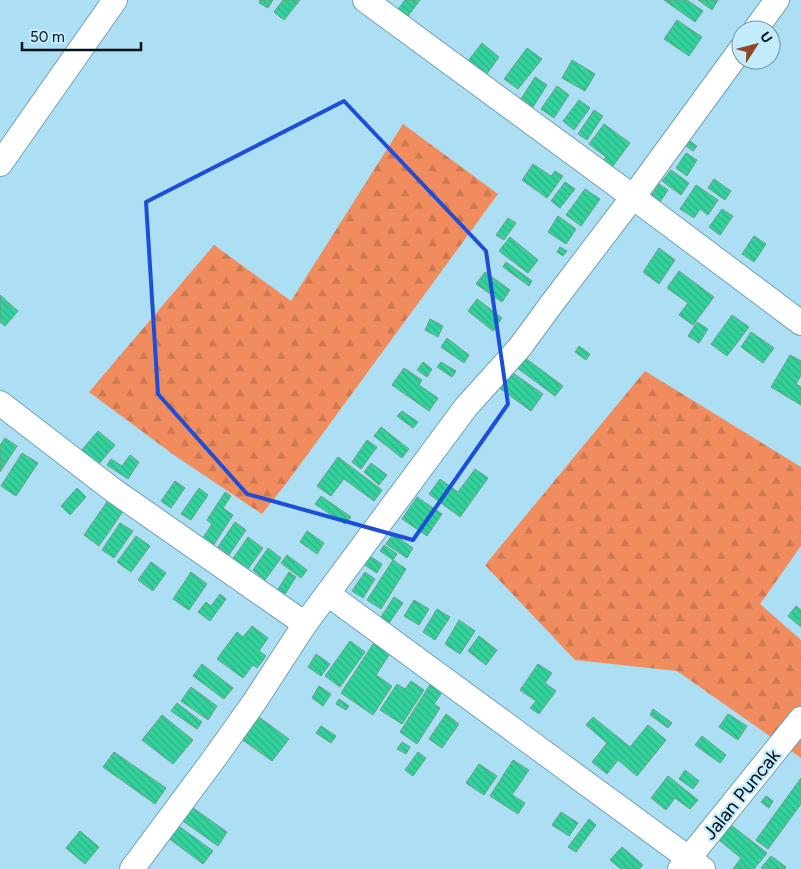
<svg xmlns="http://www.w3.org/2000/svg" width="801" height="869" font-family="Figtree,sans-serif">
  <style>
    .forest { fill: url(#forest-firs) }
    .building { fill: url(#building-back-hatch); stroke: #6f9d88 }
    .lines { fill: none; stroke-linecap: round; stroke-linejoin: round }
    .minor-casing { stroke: #71a2b5; stroke-width: 26 }
    .minor { stroke: #fff; stroke-width: 24 }
    .marked { fill: none; stroke: #1d4ed8; stroke-width: 4; stroke-linejoin: round }
    .labels { text-anchor: middle; stroke-width: 4.5; stroke-linejoin: round; paint-order: stroke }
    .street-label { font-size: 19px; fill: #001017; stroke: #c2ebfc }
  </style>
  <defs>
    <pattern id="forest-firs" width="22" height="20" patternUnits="userSpaceOnUse" patternTransform="scale(1.25)"><rect width="22" height="20" fill="#f08c5d"/><path d="M5 1l3.5 6h-7zM16 11l3.5 6h-7z" fill="#cc7850"/></pattern>
    <pattern id="building-back-hatch" width="6" height="6" patternUnits="userSpaceOnUse" patternTransform="scale(1.25)"><rect width="6" height="6" fill="#33d29c"/><path d="M-1 5l2 2M0 0l6 6M5-1l2 2" fill="none" stroke="#2bb386"/></pattern>
  </defs>
  <rect width="100%" height="100%" fill="#acdff4"/>
  <g class="forest">
    <path d="M403 124 498 194 288 481 262 514 174 455 89 392 214 245 291 301Z"/>
    <path d="M645 371 801 467V546L760 604 801 640V758L677 671 575 660 485 565Z"/>
  </g>
  <g class="building">
    <path d="M260 0H273L268 8 259 3Z"/>
    <path d="M283 0H300L284 20 274 12Z"/>
    <path d="M405 0H420L408 16 398 9Z"/>
    <path d="M664 0H687L703 11 695 22Z"/>
    <path d="M698 0H718L712 10Z"/>
    <path d="M677 20 702 37 689 56 664 39Z"/>
    <path d="M482 43 499 57 486 75 468 61Z"/>
    <path d="M527 48 542 59 518 89 504 79Z"/>
    <path d="M572 60 595 74 585 91 562 78Z"/>
    <path d="M535 77 547 85 533 107 521 99Z"/>
    <path d="M557 86 569 95 554 118 541 109Z"/>
    <path d="M579 100 590 108 574 130 563 121Z"/>
    <path d="M594 110 603 116 587 140 578 134Z"/>
    <path d="M604 124 630 143 607 174 598 167 606 157 589 144Z"/>
    <path d="M690 141 697 146 693 151 686 146Z"/>
    <path d="M686 153 697 160 687 176 676 168Z"/>
    <path d="M533 164 551 176 555 171 563 176 547 198 522 180Z"/>
    <path d="M671 170 689 183 681 195 662 181Z"/>
    <path d="M714 179 731 191 725 200 708 188Z"/>
    <path d="M565 182 575 189 560 208 551 201Z"/>
    <path d="M659 184 668 190 658 205 649 199Z"/>
    <path d="M696 185 718 200 708 215 700 209 694 218 680 209Z"/>
    <path d="M585 189 600 199 581 226 566 215Z"/>
    <path d="M722 209 733 216 720 235 709 227Z"/>
    <path d="M558 216 576 229 566 244 548 232Z"/>
    <path d="M508 218 516 223 504 240 496 235Z"/>
    <path d="M754 236 766 244 754 262 742 254Z"/>
    <path d="M510 237 538 260 528 273 499 251Z"/>
    <path d="M560 247 567 251 563 256 557 252Z"/>
    <path d="M659 248 675 260 659 284 643 272Z"/>
    <path d="M506 262 532 281 529 286 503 267Z"/>
    <path d="M679 271 714 297 693 325 679 315 688 303 667 288Z"/>
    <path d="M485 272 510 290 502 302 476 284Z"/>
    <path d="M0 295 18 311 5 326 0 322Z"/>
    <path d="M477 299 502 318 493 331 468 311Z"/>
    <path d="M732 315 749 327 727 356 711 344Z"/>
    <path d="M430 319 443 326 438 337 425 330Z"/>
    <path d="M697 322 708 329 699 343 688 336Z"/>
    <path d="M751 332 774 348 763 363 741 347Z"/>
    <path d="M447 338 469 355 464 363 441 347Z"/>
    <path d="M579 346 590 354 586 360 575 352Z"/>
    <path d="M790 355 801 361V375L796 384 801 387V405L771 387Z"/>
    <path d="M524 357 563 386 555 396 516 367Z"/>
    <path d="M423 362 432 369 427 377 417 370Z"/>
    <path d="M441 362 456 371 452 377 437 367Z"/>
    <path d="M404 368 422 380 419 385 438 398 429 411 392 385Z"/>
    <path d="M510 371 543 394 531 411 498 387Z"/>
    <path d="M402 411 418 422 413 428 397 416Z"/>
    <path d="M381 427 409 449 402 458 374 436Z"/>
    <path d="M98 431 115 445 97 466 80 452Z"/>
    <path d="M5 438 17 446 0 472V445Z"/>
    <path d="M367 440 377 447 361 469 352 462Z"/>
    <path d="M22 453 38 463 16 496 1 486Z"/>
    <path d="M130 455 139 462 128 479 107 465 111 459 122 466Z"/>
    <path d="M338 457 382 490 374 501 344 479 331 496 317 486Z"/>
    <path d="M371 463 387 475 379 485 364 472Z"/>
    <path d="M475 469 488 478 460 517 429 494 440 479 458 492Z"/>
    <path d="M175 481 185 488 171 508 161 501Z"/>
    <path d="M77 488 86 497 70 515 61 506Z"/>
    <path d="M199 488 208 495 191 520 181 514Z"/>
    <path d="M225 492 231 496 223 508 233 515 213 546 202 539 212 524 207 520Z"/>
    <path d="M321 496 351 517 345 524 315 504Z"/>
    <path d="M417 497 442 514 427 536 402 519Z"/>
    <path d="M109 499 124 510 99 546 84 535Z"/>
    <path d="M235 522 246 530 229 555 218 547Z"/>
    <path d="M120 523 133 531 114 558 102 550Z"/>
    <path d="M307 531 324 543 317 554 300 542Z"/>
    <path d="M393 534 413 548 407 558 386 544Z"/>
    <path d="M136 536 150 546 131 572 117 562Z"/>
    <path d="M248 537 263 548 245 573 230 563Z"/>
    <path d="M384 545 397 554 393 560 380 551Z"/>
    <path d="M268 548 281 558 265 580 253 570Z"/>
    <path d="M287 555 307 570 301 578 281 563Z"/>
    <path d="M368 555 382 564 377 573 363 564Z"/>
    <path d="M393 560 406 569 381 609 367 600Z"/>
    <path d="M151 562 166 573 153 591 138 580Z"/>
    <path d="M191 572 207 584 189 610 173 599Z"/>
    <path d="M289 572 296 577 285 594 278 589Z"/>
    <path d="M365 572 375 579 363 598 352 591Z"/>
    <path d="M220 594 226 599 210 621 198 612 206 602 211 606Z"/>
    <path d="M394 597 403 603 389 623 381 617Z"/>
    <path d="M414 600 429 609 419 625 404 616Z"/>
    <path d="M796 606 801 610V627L788 616Z"/>
    <path d="M437 609 450 617 435 640 423 632Z"/>
    <path d="M459 620 475 631 460 654 445 644Z"/>
    <path d="M252 626 268 638 259 651 266 656 257 668 253 665 243 678 217 659 237 632 243 637Z"/>
    <path d="M479 636 497 650 486 665 468 651Z"/>
    <path d="M350 641 365 652 340 687 325 676Z"/>
    <path d="M375 641 391 652 376 675 392 686 373 715 341 693Z"/>
    <path d="M316 654 330 664 321 676 308 667Z"/>
    <path d="M202 664 233 688 224 699 193 676Z"/>
    <path d="M538 664 552 673 545 683 556 691 539 714 530 708 536 701 520 690Z"/>
    <path d="M411 681 424 690 402 724 380 710 397 684 405 689Z"/>
    <path d="M431 683 443 691 434 704 440 708 417 744 400 732Z"/>
    <path d="M319 686 331 694 323 706 312 698Z"/>
    <path d="M191 687 217 706 208 720 181 701Z"/>
    <path d="M339 699 349 706 346 710 336 704Z"/>
    <path d="M177 703 202 722 197 729 171 711Z"/>
    <path d="M653 709 672 723 668 728 650 715Z"/>
    <path d="M446 714 459 724 442 748 429 739Z"/>
    <path d="M728 714 747 726 738 740 719 727Z"/>
    <path d="M162 715 193 740 173 764 142 740Z"/>
    <path d="M256 715 289 739 272 761 240 738Z"/>
    <path d="M593 717 630 747 648 725 666 740 637 776 618 760 607 774 592 762 607 743 586 725Z"/>
    <path d="M321 726 336 736 331 743 316 733Z"/>
    <path d="M702 736 726 755 720 763 695 745Z"/>
    <path d="M402 742 410 747 406 754 397 749Z"/>
    <path d="M114 752 166 788 155 804 103 767Z"/>
    <path d="M418 752 426 758 413 776 405 770Z"/>
    <path d="M513 760 529 770 512 795 525 803 518 814 490 796Z"/>
    <path d="M479 764 497 776 484 795 466 783Z"/>
    <path d="M685 770 699 781 693 789 679 779Z"/>
    <path d="M668 776 698 800 690 809 675 798 666 810 651 798Z"/>
    <path d="M801 778V804L768 849 756 840Z"/>
    <path d="M766 796 773 801 769 808 761 802Z"/>
    <path d="M189 805 227 832 218 846 180 819Z"/>
    <path d="M561 812 578 823 569 836 552 825Z"/>
    <path d="M589 819 596 825 576 852 568 847Z"/>
    <path d="M176 824 213 851 203 864 167 837Z"/>
    <path d="M731 825 767 853 754 869H733L741 858 719 840Z"/>
    <path d="M80 831 99 847 85 864 66 848Z"/>
    <path d="M622 847 643 865 639 869H621L610 860Z"/>
    <path d="M771 856 786 867 785 869 761 868Z"/>
  </g>
  <g class="lines">
    <defs>
      <g id="minor">
        <path d="M365 0 633 197 801 323"/>
        <path d="M755 30 777 0"/>
        <path d="M0 164 115 0"/>
        <path d="M0 403 113 490 305 624"/>
        <path d="M328 594 703 869"/>
        <path d="M132 869 216 756 255 701 305 624 466 407 520 347 553 302 633 197 741 49"/>
        <path d="M680 869 801 719"/>
      </g>
    </defs>
    <use href="#minor" class="minor-casing"/>
    <use href="#minor" class="minor"/>
  </g>
  <path class="marked" d="M344 101 486 251 508 404 413 540 247 494 158 394 146 202Z"/>
  <g class="labels">
    <g class="street-label">
      <text transform="translate(741 794) rotate(-51)" y="7">Jalan Puncak</text>
    </g>
  </g>
  <g transform="translate(756 45) rotate(54)"><circle r="24" fill="#c2ebfc" stroke="#7493a0"/>
  <path d="M0-4L9 19L0 12L-9 19Z" fill="#8f4725"/>
  <text y="-8" font-size="14" font-weight="bold" text-anchor="middle" fill="#001017">U</text>
  </g>
  <path d="M22 42v8h119v-8" fill="none" stroke="#001017" stroke-width="2.5"/>
  <text x="30" y="42" font-size="15" fill="#001017" stroke="#c2ebfc" stroke-width="4" paint-order="stroke">50 m</text>
</svg>
